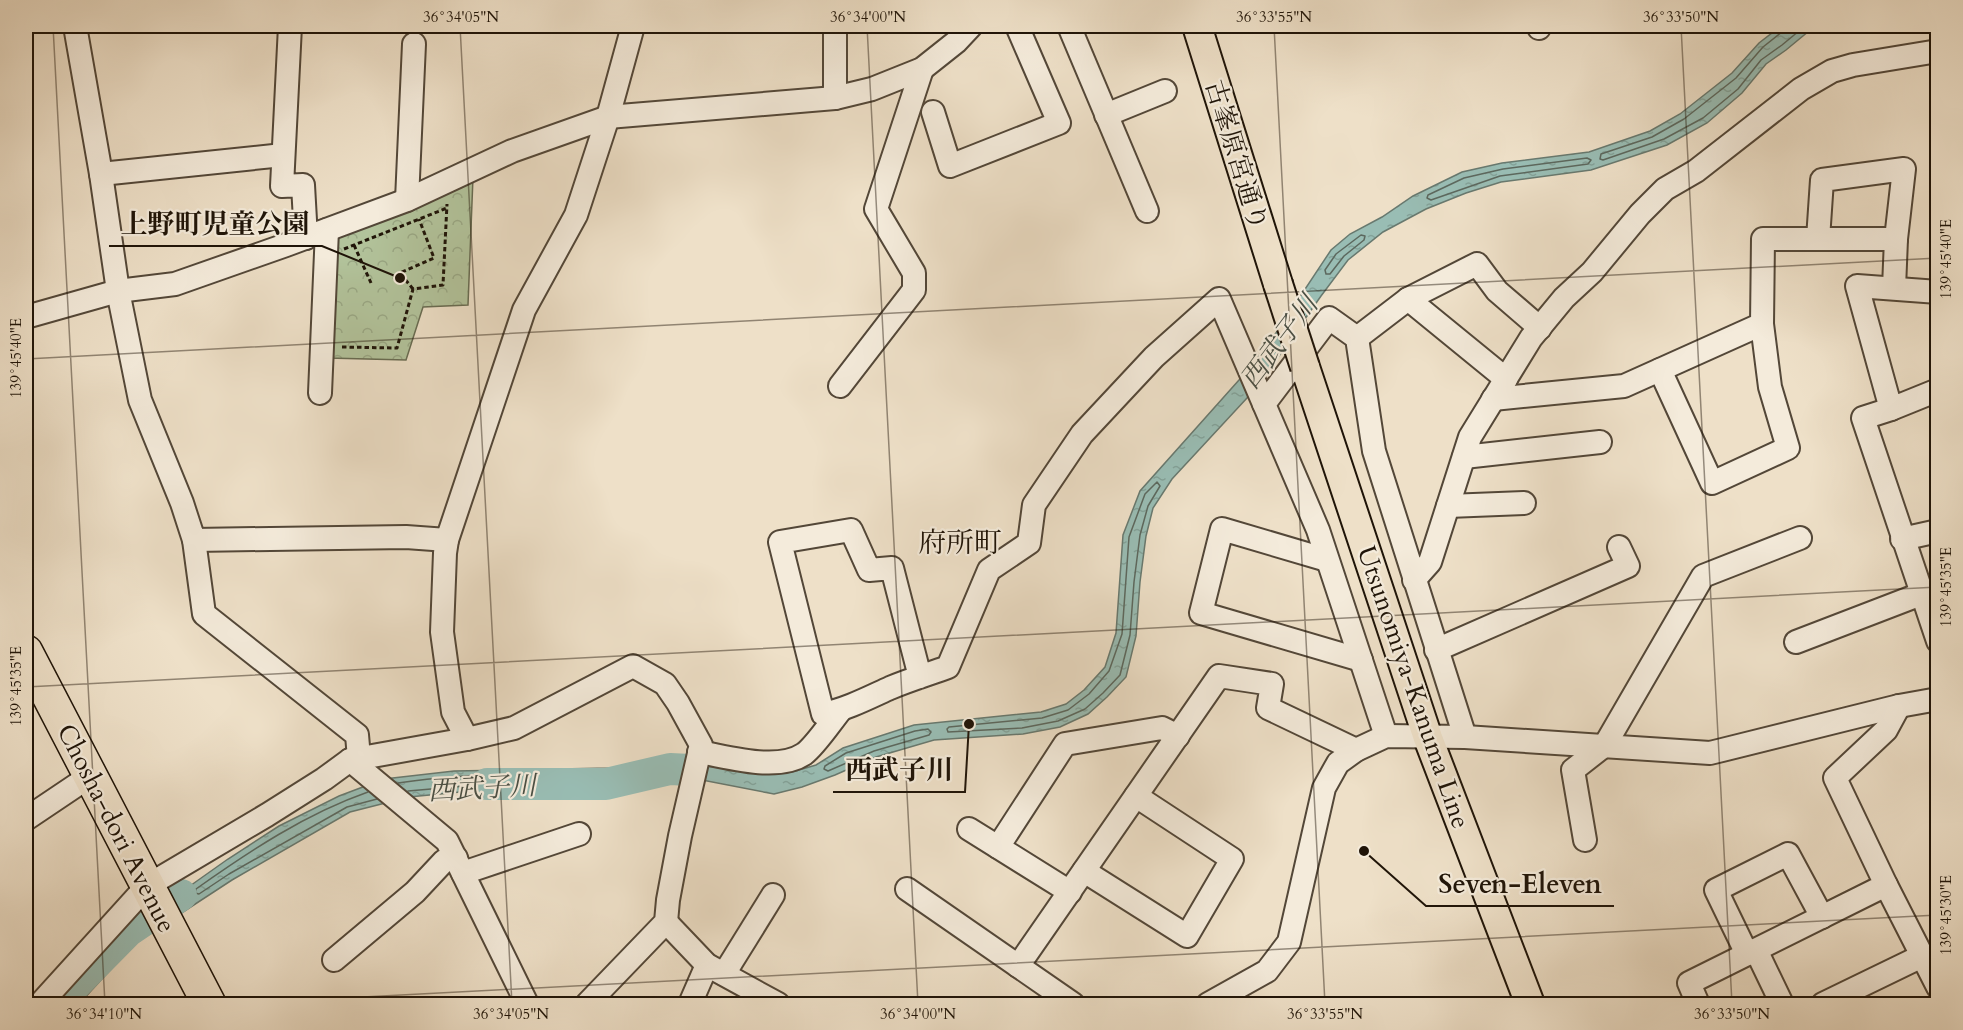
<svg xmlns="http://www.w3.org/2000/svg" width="1963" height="1030" font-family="Cardo,'Noto Serif JP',serif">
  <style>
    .forest { fill: url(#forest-crowns); stroke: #686c52; stroke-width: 1.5 }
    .water { fill: url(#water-ripples); stroke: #68796f; stroke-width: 1.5 }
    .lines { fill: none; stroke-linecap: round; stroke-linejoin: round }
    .shore { stroke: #5c685e; stroke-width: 1.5 }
    .river { stroke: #99bdb4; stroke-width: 32 }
    .minor-casing { stroke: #534738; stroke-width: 26 }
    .major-casing { stroke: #1f1408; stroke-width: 32 }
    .highway-casing { stroke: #1f1408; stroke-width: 36 }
    .path { stroke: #1f1408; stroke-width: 3; stroke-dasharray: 4.5 3; stroke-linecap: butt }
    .minor { stroke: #f4ebdb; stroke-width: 22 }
    .major { stroke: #eee0c8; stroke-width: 28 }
    .highway { stroke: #eee0c8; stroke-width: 33 }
    .major-bridge-casing { stroke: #1f1408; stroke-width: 32; stroke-linecap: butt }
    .major-bridge { stroke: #eee0c8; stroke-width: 28 }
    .ticks { fill: none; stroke: #1f1408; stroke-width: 1.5; stroke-opacity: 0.45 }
    .labels { text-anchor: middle; stroke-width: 4.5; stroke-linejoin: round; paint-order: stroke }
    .street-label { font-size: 26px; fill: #1f1408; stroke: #f4ebdb }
    .water-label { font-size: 27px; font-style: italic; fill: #4a4f44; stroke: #f4ebdb }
    .quarter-label { font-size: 28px; fill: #1f1408; stroke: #f4ebdb }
    .leader { fill: none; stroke: #1f1408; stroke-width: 2 }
    .callout-dot { fill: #1f1408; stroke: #f4ebdb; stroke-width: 2 }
    .callout-label { font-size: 27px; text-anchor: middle; font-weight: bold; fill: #1f1408; stroke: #f4ebdb; stroke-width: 4.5; stroke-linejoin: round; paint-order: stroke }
    .neatline { fill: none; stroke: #1f1408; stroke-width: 2 }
    .ticks-label { font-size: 15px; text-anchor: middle; fill: #1f1408 }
  </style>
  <defs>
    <pattern id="forest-crowns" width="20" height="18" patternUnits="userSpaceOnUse" patternTransform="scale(1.5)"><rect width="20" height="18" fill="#b2c39b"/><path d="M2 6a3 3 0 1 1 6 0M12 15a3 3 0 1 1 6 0" fill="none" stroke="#99a784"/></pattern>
    <pattern id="water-ripples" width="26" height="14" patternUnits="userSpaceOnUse" patternTransform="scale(1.5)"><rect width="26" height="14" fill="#99bdb4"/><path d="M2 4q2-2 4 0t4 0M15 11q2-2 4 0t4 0" fill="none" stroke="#83a299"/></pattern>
  </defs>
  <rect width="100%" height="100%" fill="#eee0c8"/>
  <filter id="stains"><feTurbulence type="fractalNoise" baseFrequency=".00333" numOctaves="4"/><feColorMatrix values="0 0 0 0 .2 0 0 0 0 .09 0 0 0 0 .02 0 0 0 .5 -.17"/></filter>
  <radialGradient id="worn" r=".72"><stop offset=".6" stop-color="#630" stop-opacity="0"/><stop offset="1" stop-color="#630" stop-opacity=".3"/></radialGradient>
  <path class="forest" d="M473 177 468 305 423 307 406 360 328 358 335 234Z"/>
  <path class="water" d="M1781 26H1815L1786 50 1766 64 1742 93 1707 123 1667 145 1591 170 1501 182 1466 193 1426 209 1383 232 1348 260 1321 296 1272 366 1247 398 1172 479 1153 508 1146 536 1140 582 1136 636 1126 677 1107 697 1088 714 1060 727 1023 734 934 740 876 757 835 775 802 787 774 794 671 774H638L606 784 556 779 501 788 409 797 350 812 232 880 134 944 79 1004H63L98 967 180 893 228 859 279 826 339 796 384 779 454 771 610 768 682 763 768 774 792 772 816 765 843 748 914 725 1041 712 1066 704 1084 690 1105 667 1116 633 1123 535 1140 491 1239 380 1272 339 1331 250 1350 234 1382 217 1413 196 1462 172 1502 163 1589 152 1650 131 1680 114 1732 73 1759 43Z"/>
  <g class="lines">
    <g class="shore">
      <path d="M1784 26 1782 32 1763 47 1736 78 1684 119 1652 137 1601 154 1600 159 1603 160 1664 139 1703 118 1738 89 1761 60 1782 45 1805 26"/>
      <path d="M1587 158 1591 160 1588 164 1500 176 1431 200 1427 198 1428 195 1464 178 1503 169Z"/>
      <path d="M1361 235 1365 236 1364 240 1344 256 1330 274H1326L1325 270 1336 254Z"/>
      <path d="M1157 482 1160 486 1148 506 1140 535 1134 582 1130 635 1120 675 1103 693 1085 709 1058 721 1022 728 948 732 947 729 949 727 1042 718 1068 710 1089 694 1109 671 1122 634 1129 537 1145 494Z"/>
      <path d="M928 729 931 732 929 735 874 751 828 771 824 769 825 766 846 753 915 731Z"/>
      <path d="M398 783C435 778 473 774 510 775L513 777 511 781 500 783 408 791"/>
      <path d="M368 792C305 814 250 851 196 889L195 893 199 894 229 874 347 807 377 799"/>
    </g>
    <g class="river">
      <path d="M487 784H606L670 769 690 770"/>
      <path d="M56 1004 128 931 181 895"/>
    </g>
    <defs>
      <g id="minor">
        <path d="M75 26 101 174 118 291 140 400 182 503 194 540 406 537 447 540"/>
        <path d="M290 26 282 186 303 185 306 238"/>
        <path d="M1069 26 1147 211"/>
        <path d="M1538 26 1539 28"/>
        <path d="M835 98V26"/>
        <path d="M933 112 950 166 1059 123 1017 26"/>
        <path d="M1106 115 1165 91"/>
        <path d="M101 174 283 155"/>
        <path d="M407 200 414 44"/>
        <path d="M1818 239 1822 180 1904 169 1896 239"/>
        <path d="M1938 292 1857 286 1891 409 1938 390"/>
        <path d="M1408 299 1506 379"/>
        <path d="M26 317 118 291 175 284 286 245 407 200 512 151 608 117 835 98 872 89 922 69 956 42 971 26"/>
        <path d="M1357 338 1408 299 1477 264 1497 291 1540 328"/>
        <path d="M1660 370 1712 483 1788 448 1770 387 1762 324"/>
        <path d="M840 386 914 290V273L876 209 922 69"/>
        <path d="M320 393 327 230"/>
        <path d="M1493 399 1624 386 1762 324 1763 239H1896L1894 288"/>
        <path d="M1891 409 1863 418 1938 641"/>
        <path d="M1464 457 1600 442"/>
        <path d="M1448 506 1524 503"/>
        <path d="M1902 539 1938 531"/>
        <path d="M194 540 204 614 357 735 359 758"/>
        <path d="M1327 560 1222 529 1201 613 1361 660"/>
        <path d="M1414 580 1430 562 1470 437 1531 338 1564 298 1592 272 1640 214 1665 189 1696 171 1801 89 1832 71 1853 65 1938 51"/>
        <path d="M1796 642 1921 594"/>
        <path d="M1436 650 1628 566 1619 547"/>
        <path d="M920 677 892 568 869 570 851 530 780 542 823 714C847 709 868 698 890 688 909 680 929 674 948 667L989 570 1029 543 1034 505 1082 434 1154 357 1219 299 1264 404"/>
        <path d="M1386 736 1318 530 1264 404 1329 318 1357 338 1374 451 1465 737"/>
        <path d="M467 739 453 712 442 632 445 553 447 540 524 310 576 215 608 117 633 26"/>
        <path d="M699 752C729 757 777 772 804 754 815 746 831 722 840 711"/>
        <path d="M350 760 447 841 527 1004"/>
        <path d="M26 819 90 776"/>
        <path d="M969 829 1070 892"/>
        <path d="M1585 840 1573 770 1605 745 1703 576 1800 538"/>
        <path d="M998 847 1065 744 1162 728 1178 736"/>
        <path d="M1084 871 1187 936 1232 859 1136 796"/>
        <path d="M463 873 579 834"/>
        <path d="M1886 885 1938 987"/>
        <path d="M907 889 1073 1004"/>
        <path d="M666 922 707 965 778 1004"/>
        <path d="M1756 950 1782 1004"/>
        <path d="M1747 954 1716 890 1788 854 1822 917"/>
        <path d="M334 960 415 892 444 861 456 858"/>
        <path d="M1018 966 1219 676 1272 684 1268 708 1356 750"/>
        <path d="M724 974 773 895"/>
        <path d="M40 1004 147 886 267 815 324 779 350 760 467 739 514 728 633 666 665 684 678 703 701 745 680 836 668 900 666 922 587 1004"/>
        <path d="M690 1004 707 965"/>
        <path d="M1208 1004 1267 971 1289 942 1324 788 1338 763 1356 750 1386 736 1465 737 1710 753 1899 706 1938 699"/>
        <path d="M1698 1004 1689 983 1886 885 1835 778 1886 730 1899 706"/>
        <path d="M1823 1004 1922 956"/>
      </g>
      <g id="major">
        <path d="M1197 26 1278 284"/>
        <path d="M1305 367 1428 738 1530 1004"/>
      </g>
      <path id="highway" d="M26 652 209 1004"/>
    </defs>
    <use href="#minor" class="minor-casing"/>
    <use href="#major" class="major-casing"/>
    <use href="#highway" class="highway-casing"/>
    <g class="path">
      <path d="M354 245 371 283"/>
      <path d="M344 249 447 208"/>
      <path d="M413 289 400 273 434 258 419 219"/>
      <path d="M342 347 397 348 413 289 443 285 447 204"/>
    </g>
    <use href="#minor" class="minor"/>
    <use href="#major" class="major"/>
    <use href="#highway" class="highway"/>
    <defs>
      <path id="major-bridge" d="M1278 284 1305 367"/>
    </defs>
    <use href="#major-bridge" class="major-bridge-casing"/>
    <use href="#major-bridge" class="major-bridge"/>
  </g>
  <path class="ticks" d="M53 26 105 1004M460 26 512 1004M867 26 918 1004M1274 26 1325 1004M1681 26 1732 1004M26 30 120 26M26 359 1938 258M26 687 1938 587M228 1004 1938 915"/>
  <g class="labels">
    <g class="street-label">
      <text transform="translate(1237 155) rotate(73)" y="9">古峯原宮通り</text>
      <text transform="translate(1414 687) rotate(71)" y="9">Utsunomiya-Kanuma Line</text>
      <text transform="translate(117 828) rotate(63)" y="9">Chosha-dori Avenue</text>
    </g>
    <g class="water-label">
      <text transform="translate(1279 342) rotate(-53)" y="9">西武子川</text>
      <text transform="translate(482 788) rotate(-3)" y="9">西武子川</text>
    </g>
    <g class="quarter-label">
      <text x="960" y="552">府所町</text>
    </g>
  </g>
  <path class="leader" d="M400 278L322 246H109M969 724L965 792H833M1364 851L1426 906H1614"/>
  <g class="callout-dot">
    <circle cx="400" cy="278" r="6"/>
    <circle cx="969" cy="724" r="6"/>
    <circle cx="1364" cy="851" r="6"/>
  </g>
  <g class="callout-label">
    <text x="215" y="233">上野町児童公園</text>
    <text x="899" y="779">西武子川</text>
    <text x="1520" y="893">Seven-Eleven</text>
  </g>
  <rect width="1963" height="1030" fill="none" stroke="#eee0c8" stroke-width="66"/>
  <rect x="33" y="33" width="1897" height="964" class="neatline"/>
  <g class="ticks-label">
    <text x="461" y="22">36°34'05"N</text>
    <text x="868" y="22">36°34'00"N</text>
    <text x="1274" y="22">36°33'55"N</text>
    <text x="1681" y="22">36°33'50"N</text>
    <text transform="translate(1946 259) rotate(-90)" y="5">139°45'40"E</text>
    <text transform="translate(16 358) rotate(-90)" y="5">139°45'40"E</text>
    <text transform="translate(1946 587) rotate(-90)" y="5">139°45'35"E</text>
    <text transform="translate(16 686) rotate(-90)" y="5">139°45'35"E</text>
    <text transform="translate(1946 915) rotate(-90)" y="5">139°45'30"E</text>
    <text x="104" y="1019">36°34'10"N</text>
    <text x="511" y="1019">36°34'05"N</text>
    <text x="918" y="1019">36°34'00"N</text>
    <text x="1325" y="1019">36°33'55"N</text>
    <text x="1732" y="1019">36°33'50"N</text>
  </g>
  <rect width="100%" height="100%" filter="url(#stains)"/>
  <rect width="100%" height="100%" fill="url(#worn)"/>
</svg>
